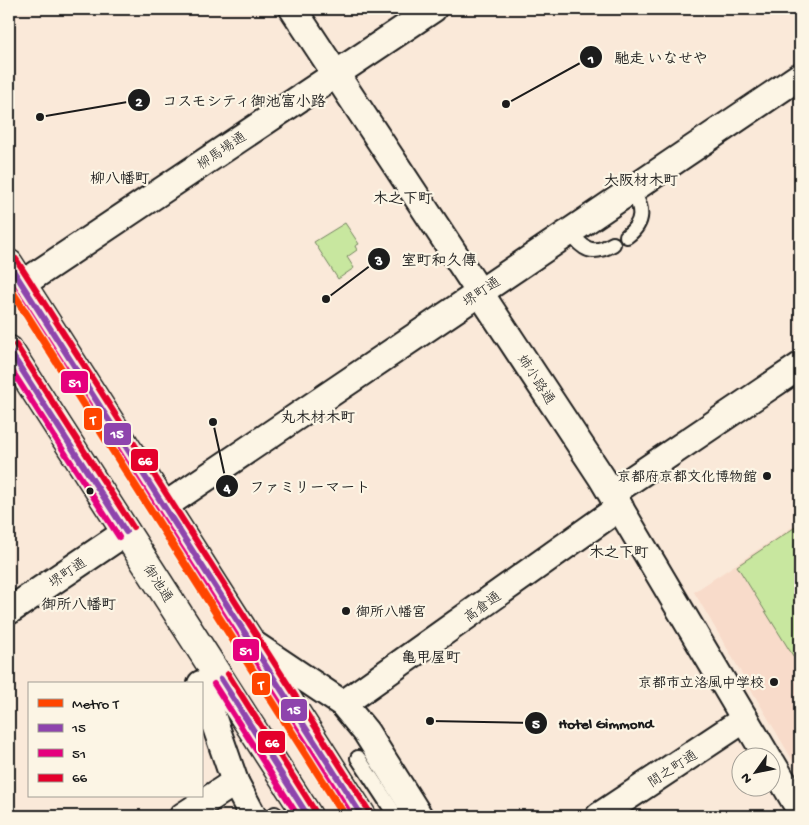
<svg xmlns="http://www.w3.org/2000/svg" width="809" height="825" font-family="'Gochi Hand','Klee One',sans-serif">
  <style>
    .built { fill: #f8dbca }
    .green { fill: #c8e79f; stroke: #72825e }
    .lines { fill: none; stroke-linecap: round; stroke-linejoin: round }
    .service-casing { stroke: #1c1c1c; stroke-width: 18 }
    .minor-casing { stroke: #1c1c1c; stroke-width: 30 }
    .primary-casing { stroke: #1c1c1c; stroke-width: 31 }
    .service { stroke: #fcf5e5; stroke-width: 14 }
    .minor { stroke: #fcf5e5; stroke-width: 26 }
    .primary { stroke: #fcf5e5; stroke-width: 28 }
    .bus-1-casing { stroke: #fcf5e5; stroke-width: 10 }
    .bus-2-casing { stroke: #fcf5e5; stroke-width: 10 }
    .bus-3-casing { stroke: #fcf5e5; stroke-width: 10 }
    .bus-1 { stroke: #8e44ad; stroke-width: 6 }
    .bus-2 { stroke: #e5007d; stroke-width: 6 }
    .bus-3 { stroke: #e4002b; stroke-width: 6 }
    .metro-1-casing { stroke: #fcf5e5; stroke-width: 11 }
    .metro-1 { stroke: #ff4500; stroke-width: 8 }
    .poi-dot { fill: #1c1c1c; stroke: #fcf5e5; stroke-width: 2 }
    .labels { text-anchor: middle; stroke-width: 4.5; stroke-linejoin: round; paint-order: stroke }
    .street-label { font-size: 14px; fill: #1c1c1c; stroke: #fcf5e5 }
    .poi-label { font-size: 14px; font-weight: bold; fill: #1c1c1c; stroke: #fcf5e5; text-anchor: end }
    .neighbourhood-label { font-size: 15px; font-weight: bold; fill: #1c1c1c; stroke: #fcf5e5 }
    .leader { fill: none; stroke: #1c1c1c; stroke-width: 2 }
    .callout-dot { fill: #1c1c1c; stroke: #fcf5e5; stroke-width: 2 }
    .mark-label { font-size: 15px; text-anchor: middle; font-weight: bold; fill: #fff }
    .callout-label { font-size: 15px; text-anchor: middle; font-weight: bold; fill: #1c1c1c; stroke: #fcf5e5; stroke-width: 4.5; stroke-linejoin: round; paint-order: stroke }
    .line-badge { stroke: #fcf5e5; stroke-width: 2 }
    .badge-label { font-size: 14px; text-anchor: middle; font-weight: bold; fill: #fff }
  </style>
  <rect width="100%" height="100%" fill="#fae9d9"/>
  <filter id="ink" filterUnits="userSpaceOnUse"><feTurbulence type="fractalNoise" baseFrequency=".02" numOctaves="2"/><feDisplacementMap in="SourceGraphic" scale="10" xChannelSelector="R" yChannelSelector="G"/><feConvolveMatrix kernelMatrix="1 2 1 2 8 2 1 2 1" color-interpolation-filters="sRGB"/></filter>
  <g filter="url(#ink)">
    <path class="built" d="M800 522V773L694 592Z"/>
    <g class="green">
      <path d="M345 223 359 244 355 246 357 250 347 257 354 268 338 279 314 242Z"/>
      <path d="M800 524V667L737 566Z"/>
    </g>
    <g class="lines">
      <defs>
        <g id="service">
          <path d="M569 231C583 250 592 256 613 244"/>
          <path d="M627 236C645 222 643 208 632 190"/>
          <path d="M358 758 396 816"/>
          <path d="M275 814 276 816"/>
        </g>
        <g id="minor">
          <path d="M293 9 602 478 768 758"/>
          <path d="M9 293 433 9"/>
          <path d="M612 493 800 366"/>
          <path d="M163 507 800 76"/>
          <path d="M9 611 126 532"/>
          <path d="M249 641 343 704 366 732 419 816"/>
          <path d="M201 684 235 782 253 816"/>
          <path d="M343 704 620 507"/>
          <path d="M772 763 800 810"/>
          <path d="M183 816 235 782"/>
          <path d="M599 816 745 719"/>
        </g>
        <g id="primary">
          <path d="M9 264 362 816"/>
          <path d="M9 350 308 816"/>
        </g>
      </defs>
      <use href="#service" class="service-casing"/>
      <use href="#minor" class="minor-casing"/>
      <use href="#primary" class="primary-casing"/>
      <use href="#service" class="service"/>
      <use href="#minor" class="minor"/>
      <use href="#primary" class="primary"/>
      <defs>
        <g id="bus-1">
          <path d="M9 264 362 816"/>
          <path d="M9 350 126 532"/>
          <path d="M221 679 308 816"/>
        </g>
        <g id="bus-2">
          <path d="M9 280 352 816"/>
          <path d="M9 366 119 537"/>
          <path d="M214 684 298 816"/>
        </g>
        <g id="bus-3">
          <path d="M16 259 369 811"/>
          <path d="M16 345 133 527"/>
          <path d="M228 674 315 811"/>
        </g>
      </defs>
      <use href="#bus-1" class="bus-1-casing"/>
      <use href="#bus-2" class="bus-2-casing"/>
      <use href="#bus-3" class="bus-3-casing"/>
      <use href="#bus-1" class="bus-1"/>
      <use href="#bus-2" class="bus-2"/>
      <use href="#bus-3" class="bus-3"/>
      <defs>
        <path id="metro-1" d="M9 287 345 816"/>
      </defs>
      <use href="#metro-1" class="metro-1-casing"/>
      <use href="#metro-1" class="metro-1"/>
    </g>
  </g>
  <g class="poi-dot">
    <circle cx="767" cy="476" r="5"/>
    <circle cx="90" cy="491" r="4.5"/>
    <circle cx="346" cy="611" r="5"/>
    <circle cx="774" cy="682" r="5"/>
  </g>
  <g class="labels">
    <g class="street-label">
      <text transform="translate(221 150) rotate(-34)" y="5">柳馬場通</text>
      <text transform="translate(481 291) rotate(-34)" y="5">堺町通</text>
      <text transform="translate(537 379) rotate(57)" y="5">姉小路通</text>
      <text transform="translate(67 572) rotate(-34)" y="5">堺町通</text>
      <text transform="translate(159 583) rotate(57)" y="5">御池通</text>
      <text transform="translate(482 606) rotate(-36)" y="5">高倉通</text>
      <text transform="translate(672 768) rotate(-33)" y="5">間之町通</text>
    </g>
    <g class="poi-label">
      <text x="757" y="481">京都府京都文化博物館</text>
      <text x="356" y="616" text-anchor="start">御所八幡宮</text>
      <text x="764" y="687">京都市立洛風中学校</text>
    </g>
    <g class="neighbourhood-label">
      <text x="120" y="183">柳八幡町</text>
      <text x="641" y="185">大阪材木町</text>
      <text x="403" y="203">木之下町</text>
      <text x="318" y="422">丸木材木町</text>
      <text x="619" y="557">木之下町</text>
      <text x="79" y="609">御所八幡町</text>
      <text x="431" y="662">亀甲屋町</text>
    </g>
  </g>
  <path class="leader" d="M506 104L591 57M40 117L139 100M326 299L379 259M213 422L227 486M430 721L536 723"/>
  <g class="callout-dot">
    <circle cx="506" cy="104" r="5"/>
    <circle cx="40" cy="117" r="5"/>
    <circle cx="326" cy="299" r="5"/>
    <circle cx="213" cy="422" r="5"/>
    <circle cx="430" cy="721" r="5"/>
    <circle cx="591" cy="57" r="12"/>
    <circle cx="139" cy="100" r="12"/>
    <circle cx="379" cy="259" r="12"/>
    <circle cx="227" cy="486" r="12"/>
    <circle cx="536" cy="723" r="12"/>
  </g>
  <g class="mark-label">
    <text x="591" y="63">1</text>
    <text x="139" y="106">2</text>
    <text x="379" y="265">3</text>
    <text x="227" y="492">4</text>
    <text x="536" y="728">5</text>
  </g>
  <g class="callout-label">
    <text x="661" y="63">馳走 いなせや</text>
    <text x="244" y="106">コスモシティ御池富小路</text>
    <text x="439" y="265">室町和久傳</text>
    <text x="310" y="492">ファミリーマート</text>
    <text x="606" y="728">Hotel Gimmond</text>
  </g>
  <g class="line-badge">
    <rect x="60" y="370" width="29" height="24" rx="5" fill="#e5007d"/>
    <rect x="83" y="407" width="20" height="24" rx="5" fill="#ff4500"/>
    <rect x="103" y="422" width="29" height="24" rx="5" fill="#8e44ad"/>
    <rect x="130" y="448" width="29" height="24" rx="5" fill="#e4002b"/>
    <rect x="232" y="638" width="28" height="24" rx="5" fill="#e5007d"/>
    <rect x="251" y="672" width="20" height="24" rx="5" fill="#ff4500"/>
    <rect x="280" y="698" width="28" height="24" rx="5" fill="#8e44ad"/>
    <rect x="257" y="730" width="29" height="24" rx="5" fill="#e4002b"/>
  </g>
  <g class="badge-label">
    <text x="75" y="387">51</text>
    <text x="93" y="424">T</text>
    <text x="117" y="438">15</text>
    <text x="145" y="465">66</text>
    <text x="246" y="655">51</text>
    <text x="261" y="689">T</text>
    <text x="294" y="714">15</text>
    <text x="272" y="747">66</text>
  </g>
  <rect width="809" height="825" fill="none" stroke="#fcf5e5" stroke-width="30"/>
  <rect x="15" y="15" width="779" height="795" fill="none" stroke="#1c1c1c" stroke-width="2" filter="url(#ink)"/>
  <rect x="28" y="682" width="175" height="115" fill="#fcf5e5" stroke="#a29e95"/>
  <rect x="38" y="699" width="25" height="8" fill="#ff4500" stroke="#a29e95"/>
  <text x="72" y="708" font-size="15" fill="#1c1c1c">Metro T</text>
  <rect x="38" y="724" width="25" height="8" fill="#8e44ad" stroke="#a29e95"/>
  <text x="72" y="732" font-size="15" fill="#1c1c1c">15</text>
  <rect x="38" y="749" width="25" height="8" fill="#e5007d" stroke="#a29e95"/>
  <text x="72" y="758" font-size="15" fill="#1c1c1c">51</text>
  <rect x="38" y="774" width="25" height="8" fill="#e4002b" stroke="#a29e95"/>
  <text x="72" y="782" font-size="15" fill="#1c1c1c">66</text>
  <g transform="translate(756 772) rotate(237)"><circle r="24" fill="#fcf5e5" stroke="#a29e95"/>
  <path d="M0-4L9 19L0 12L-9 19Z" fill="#1c1c1c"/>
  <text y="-8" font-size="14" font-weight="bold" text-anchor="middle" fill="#1c1c1c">N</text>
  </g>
</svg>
